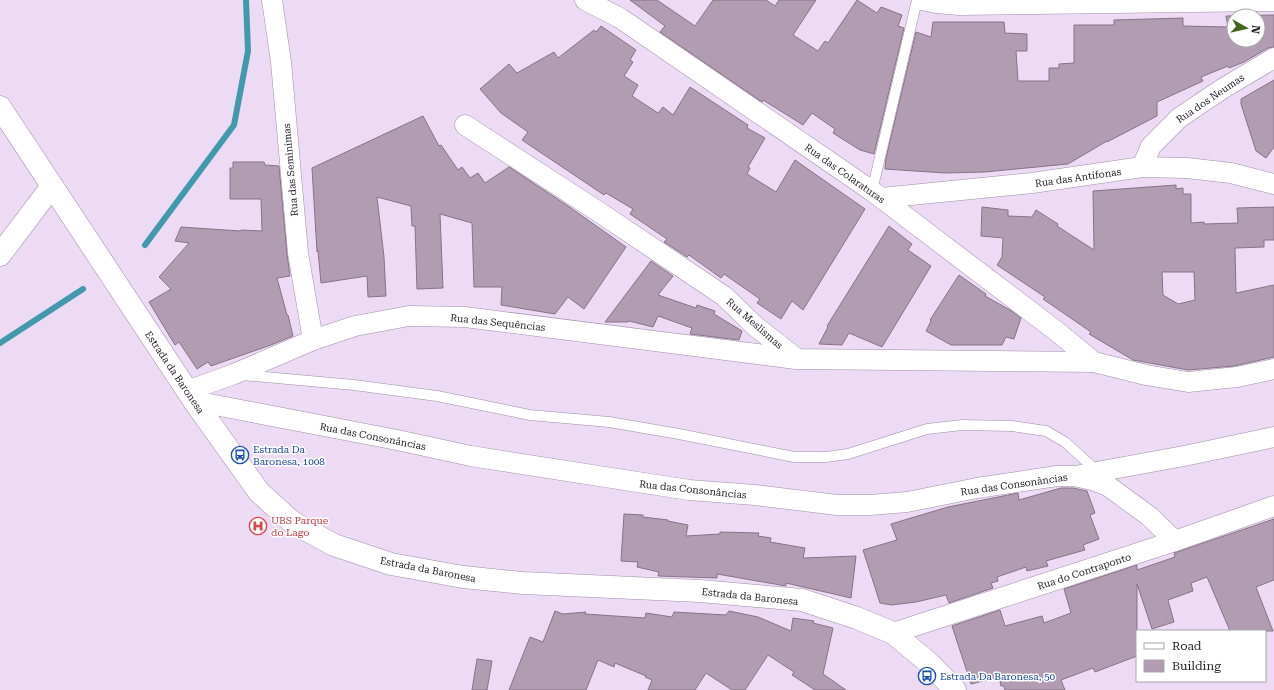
<svg xmlns="http://www.w3.org/2000/svg" width="1274" height="690" font-family="'Roboto Serif',serif">
  <style>
    .lines { fill: none; stroke-linecap: round; stroke-linejoin: round }
    .stream { stroke: #4199ab; stroke-width: 6 }
    .building { fill: #b19cb2; stroke: #877388; fill-rule: evenodd }
    .service-casing { stroke: #9e8ea5; stroke-width: 11 }
    .minor-casing { stroke: #9e8ea5; stroke-width: 21 }
    .tertiary-casing { stroke: #9e8ea5; stroke-width: 23 }
    .secondary-casing { stroke: #9e8ea5; stroke-width: 23 }
    .service { stroke: #fff; stroke-width: 10 }
    .minor { stroke: #fff; stroke-width: 20 }
    .tertiary { stroke: #fff; stroke-width: 22 }
    .secondary { stroke: #fff; stroke-width: 22 }
    .labels { text-anchor: middle; stroke-width: 3; stroke-linejoin: round; paint-order: stroke }
    .street-label { font-size: 10px; fill: #241e27; stroke: #fff }
    .transit-label { font-size: 10px; fill: #164399; stroke: #fff; text-anchor: start }
    .health-label { font-size: 10px; fill: #be3a42; stroke: #fff; text-anchor: start }
  </style>
  <rect width="100%" height="100%" fill="#eddbf5"/>
  <g class="lines">
    <g class="stream">
      <path d="M145 245 234 125 248 51 246 0"/>
      <path d="M0 343 83 289"/>
    </g>
  </g>
  <g class="building">
    <path d="M630 0H657L695 26 713 0H766L775 6 779 0H816L793 35 818 51 825 41 828 43 857 0 877 13 881 7 902 15 898 26 904 28 874 154 860 150 833 133 835 129 812 113 803 125 763 100 762 102 660 32 665 26Z"/>
    <path d="M1274 15V47L1268 48 1244 62 1229 68 1228 66 1201 77 1203 81 1157 102V116L1107 142V141L1068 164 985 172 945 173 885 169 886 158 916 32 931 37 933 22H1004L1005 33 1027 34V51H1016L1018 81H1049V68H1059V64L1074 63V25H1114V20L1183 18V26L1228 27 1226 16ZM1234 16H1258V40H1234Z"/>
    <path d="M601 26 636 50 630 60 633 62 624 76 638 85 632 96 658 113 663 107 673 115 690 87 748 125 747 128 765 138 748 167 750 168 747 174 776 192 795 160 865 209 803 310 792 301 781 319 757 303 760 299 724 274 721 278 689 255 687 257 664 242 667 239 630 214 633 209 606 193 604 195 522 140 528 132 501 113 480 89 509 64 517 73 554 52 558 58 594 30 596 32Z"/>
    <path d="M1274 80V147L1266 158 1256 151 1241 104V99Z"/>
    <path d="M423 116 439 146 441 145 458 170 462 167 470 178 478 173 485 183 509 167 571 208 626 247 584 309 568 297 555 314 501 305 502 287H474L472 223 440 214 443 288 417 289 415 226H412L411 206 377 197 384 257 386 296 368 297 367 276 321 283 318 251 317 252 312 168Z"/>
    <path d="M233 162H264L265 165 279 166 287 254 290 276 277 278 287 315H288L293 336 271 345 211 366 208 362 197 369 179 342 175 345 149 302 171 289 159 277 189 243 175 241 181 227 240 231 241 230 262 231 261 199H230V168H233Z"/>
    <path d="M1176 185V189L1183 188V194H1191V223L1204 222V224L1238 223 1237 208 1274 207V240H1264V247L1235 248 1236 293 1274 285V357L1234 366 1188 370 1133 360 1089 334 1091 332 1043 299 1045 297 997 265 1002 257 1003 238 981 236 982 207 1008 210V216L1032 217 1036 210 1058 224 1057 226 1094 250 1093 191ZM1162 272H1194L1195 300 1178 304 1163 295Z"/>
    <path d="M889 226 912 244 908 250 931 266 882 347 849 333 842 345 819 344 828 327 827 326Z"/>
    <path d="M651 261 673 276 658 295 696 308 697 305 715 311 714 314 742 331 739 340 690 334 692 328 658 316 653 327 629 321 628 322H605Z"/>
    <path d="M959 275 986 294 985 296 1010 310 1021 318 1014 339 1006 337 1002 345H951L926 331 931 321 930 320Z"/>
    <path d="M1061 488H1073L1087 491 1095 513 1090 515 1099 539 1083 545 1085 550 1046 561 1048 566 1027 571 1026 567 997 577 998 581 991 583 993 588 949 603 946 595 916 602 891 605 880 603 863 550 897 540 891 524 948 507 1018 493 1019 500Z"/>
    <path d="M624 514 643 515V517L668 520V521L688 525 686 536 720 534V532L759 533 758 536 771 538 770 542 805 548 803 558 856 556 851 598 786 583V586L717 574V578L658 576 659 572 637 567 638 562 621 561Z"/>
    <path d="M1274 519V580L1256 587 1273 631H1230L1207 577 1191 583 1193 591 1168 600 1174 622 1152 629 1137 584V656L1095 672 1093 668 1061 680 1065 690H1005L1004 686H1001L999 677 971 684 952 626 1000 610 1005 626 1042 616 1044 623 1071 613 1064 589 1137 565V570L1175 557 1174 553Z"/>
    <path d="M555 611 563 614 586 612 585 614 645 618 646 613 672 617 674 612 726 615 729 611 758 617 791 631 793 618 814 621 813 623 833 628 823 674 846 690H815L792 675 794 672 768 655 745 690H732L706 673 695 690H648L652 680 645 677 646 676 615 663 614 667 598 660 586 690H509L530 637 543 642Z"/>
    <path d="M477 659 492 661 487 690H472Z"/>
  </g>
  <g class="lines">
    <defs>
      <g id="service">
        <path d="M872 191 917 0"/>
        <path d="M242 375 354 385 437 396 530 415 609 422 679 434 794 457H826L848 454 927 429 962 425 1012 426 1046 431 1065 442 1098 472"/>
      </g>
      <g id="minor">
        <path d="M272 0 281 62 298 253 313 340"/>
        <path d="M585 0 620 18 872 191 1055 330 1094 362"/>
        <path d="M922 0 936 3 959 5 1274 1"/>
        <path d="M465 125 599 212 724 296 755 326 796 358"/>
        <path d="M1142 167 1151 146 1179 118 1222 89 1274 58"/>
        <path d="M881 198 1032 183 1142 167 1187 168 1231 173 1274 184"/>
        <path d="M187 391 234 374 313 340 355 326 409 316 465 317 796 359 1094 362 1146 375 1188 382 1237 377 1274 369"/>
        <path d="M194 401 397 440 471 456 689 490 755 495 837 505H870L907 502 977 488 1057 476H1074L1092 480 1108 486 1149 516 1175 541"/>
        <path d="M1080 475 1184 456 1274 437"/>
        <path d="M893 633 1175 541 1274 506"/>
      </g>
      <path id="tertiary" d="M0 255 52 186"/>
      <path id="secondary" d="M0 107 194 401 259 492 292 522 334 545 391 564 463 577 523 583 700 591 802 600 857 618 893 633 929 663 955 690"/>
    </defs>
    <use href="#service" class="service-casing"/>
    <use href="#minor" class="minor-casing"/>
    <use href="#tertiary" class="tertiary-casing"/>
    <use href="#secondary" class="secondary-casing"/>
    <use href="#service" class="service"/>
    <use href="#minor" class="minor"/>
    <use href="#tertiary" class="tertiary"/>
    <use href="#secondary" class="secondary"/>
  </g>
  <defs>
    <symbol id="bus-ring" viewBox="-11 -11 22 22"><circle r="9.5" fill="#fff" stroke="#1a4fb4" stroke-width="1.5"/><path d="M-5-6H5V4H4V6H2V4H-2V6H-4V4H-5ZM-3.5-4V0h7V-4ZM-3.5 1.2v1.5H-2V1.2ZM2 1.2v1.5H3.5V1.2Z" fill="#1a4fb4"/></symbol>
    <symbol id="hospital-ring" viewBox="-11 -11 22 22"><circle r="9.5" fill="#fff" stroke="#e0444e" stroke-width="1.5"/><path d="M-5-5h3v3.5h4V-5h3V5h-3V1.5h-4V5h-3Z" fill="#e0444e"/></symbol>
  </defs>
  <g fill-rule="evenodd">
    <use href="#bus-ring" x="230" y="445" width="20" height="20"/>
    <use href="#hospital-ring" x="248" y="516" width="20" height="20"/>
    <use href="#bus-ring" x="917" y="666" width="20" height="20"/>
  </g>
  <g class="labels">
    <g class="street-label">
      <text transform="translate(1210 98) rotate(-34)" y="4">Rua dos Neumas</text>
      <text transform="translate(290 170) rotate(-95)" y="4">Rua das Seminimas</text>
      <text transform="translate(845 173) rotate(35)" y="4">Rua das Colaraturas</text>
      <text transform="translate(1078 177) rotate(-8)" y="4">Rua das Antífonas</text>
      <text transform="translate(498 322) rotate(6)" y="4">Rua das Sequências</text>
      <text transform="translate(755 323) rotate(41)" y="4">Rua Meslismas</text>
      <text transform="translate(175 372) rotate(56)" y="4">Estrada da Baronesa</text>
      <text transform="translate(373 436) rotate(11)" y="4">Rua das Consonâncias</text>
      <text transform="translate(1014 484) rotate(-8)" y="4">Rua das Consonâncias</text>
      <text transform="translate(693 489) rotate(6)" y="4">Rua das Consonâncias</text>
      <text transform="translate(428 569) rotate(11)" y="4">Estrada da Baronesa</text>
      <text transform="translate(1084 571) rotate(-18)" y="4">Rua do Contraponto</text>
      <text transform="translate(750 596) rotate(6)" y="4">Estrada da Baronesa</text>
    </g>
    <g class="transit-label">
      <text x="253" y="453">Estrada Da<tspan x="253" dy="12">Baronesa, 1008</tspan></text>
      <text x="940" y="680">Estrada Da Baronesa, 50</text>
    </g>
    <g class="health-label">
      <text x="271" y="524">UBS Parque<tspan x="271" dy="12">do Lago</tspan></text>
    </g>
  </g>
  <rect x="1136" y="630" width="130" height="52" fill="#ffffff" stroke="#a7a5a9"/>
  <rect x="1144" y="643" width="20" height="6" fill="#ffffff" stroke="#a7a5a9"/>
  <text x="1172" y="650" font-size="12" fill="#241e27">Road</text>
  <rect x="1144" y="660" width="20" height="12" fill="#b19cb2" stroke="#a7a5a9"/>
  <text x="1172" y="670" font-size="12" fill="#241e27">Building</text>
  <g transform="translate(1246 28) rotate(98)"><circle r="19" fill="#ffffff" stroke="#a7a5a9"/>
  <path d="M0-3L7 15L0 10L-7 15Z" fill="#44661e"/>
  <text y="-6" font-size="11" font-weight="bold" text-anchor="middle" fill="#241e27">N</text>
  </g>
</svg>
